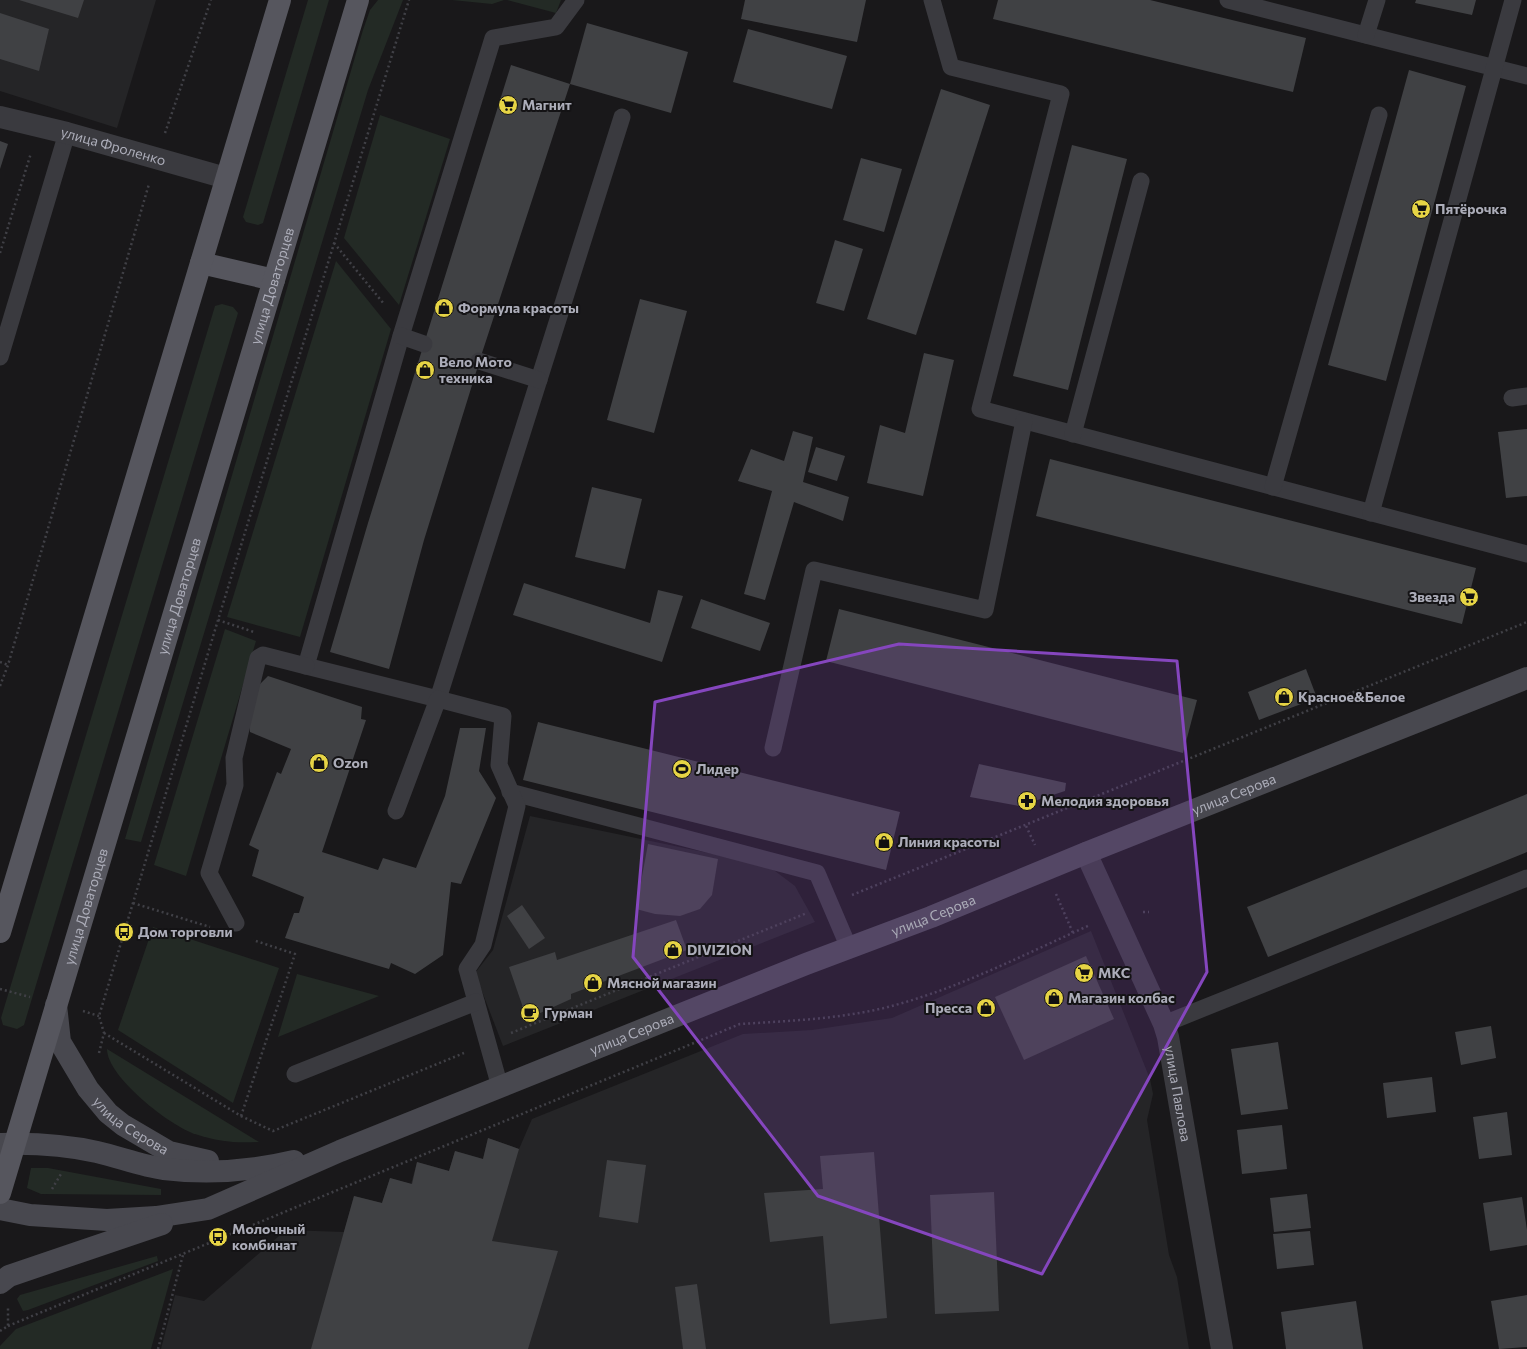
<svg xmlns="http://www.w3.org/2000/svg" width="1527" height="1349" font-family="Commissioner,sans-serif">
  <style>
    .built { fill: #252527 }
    .green { fill: #232a25 }
    .building { fill: #404144 }
    .lines { fill: none; stroke-linecap: round; stroke-linejoin: round }
    .path { stroke: #404046; stroke-width: 2.5; stroke-dasharray: 2 3; stroke-linecap: butt }
    .lane { stroke: #3a3a3f; stroke-width: 17 }
    .street { stroke: #3a3a3f; stroke-width: 22 }
    .secondary { stroke: #48484f; stroke-width: 22 }
    .primary { stroke: #56565e; stroke-width: 22 }
    .marked { fill: #8546be; fill-opacity: 0.2; stroke: #8546be; stroke-width: 3; stroke-linejoin: round }
    .labels { text-anchor: middle; stroke-width: 4; stroke-linejoin: round; paint-order: stroke }
    .poi-label { font-size: 14px; font-weight: bold; fill: #acadb9; stroke: #141315; text-anchor: start }
    .street-label { font-size: 14px; fill: #acadb9; stroke: #141315 }
  </style>
  <rect width="100%" height="100%" fill="#19181a"/>
  <g class="built">
    <path d="M0 0H156L117 128 0 91Z"/>
    <path d="M530 816 767 865 795 886 815 922 503 1046 475 973 493 950Z"/>
    <path d="M1091 931 1150 1079 1153 1094 1147 1120 1169 1255 1177 1277 1189 1349H161L175 1295 204 1301 286 1230 344 1232 354 1196 382 1203 390 1178 411 1184 417 1162 449 1171 455 1151 483 1159 488 1138 519 1149 532 1119 743 1034 812 1030 892 1018Z"/>
  </g>
  <g class="green">
    <path d="M308 0H329L263 223 258 225 246 222 243 217Z"/>
    <path d="M378 0H403L368 90 141 842 125 839 363 30 370 10Z"/>
    <path d="M452 0H504L492 4Z"/>
    <path d="M507 0H561L556 13Z"/>
    <path d="M380 115 450 139 399 305 344 238Z"/>
    <path d="M336 261 391 329 300 637 227 617Z"/>
    <path d="M222 304 233 307 238 313 24 1025 17 1029 3 1025 1 1018 215 306Z"/>
    <path d="M225 629 256 641 186 876 154 865Z"/>
    <path d="M153 927 279 968 233 1103 118 1030Z"/>
    <path d="M297 974 379 996 278 1037Z"/>
    <path d="M107 1049 259 1142C234 1143 220 1142 195 1134 170 1126 107 1077 107 1049Z"/>
    <path d="M31 1168H48L161 1189V1195L41 1194 27 1188Z"/>
    <path d="M157 1256 158 1261 28 1310 23 1311 17 1299 20 1295Z"/>
    <path d="M173 1269 151 1349H0V1346L16 1329Z"/>
  </g>
  <g class="building">
    <path d="M19 0H84L78 18Z"/>
    <path d="M745 0H866L857 42 741 19Z"/>
    <path d="M998 0H1150L1306 38 1293 92 993 19Z"/>
    <path d="M1416 0H1476L1472 15 1415 3Z"/>
    <path d="M0 13 49 29 39 71 0 59Z"/>
    <path d="M587 23 688 52 671 113 570 84Z"/>
    <path d="M748 29 847 56 832 109 733 82Z"/>
    <path d="M511 65 570 84 482 353 424 540 389 669 330 652 368 523Z"/>
    <path d="M1409 70 1466 86 1386 381 1328 365Z"/>
    <path d="M941 89 990 105 916 335 867 319Z"/>
    <path d="M0 141 8 144 0 169Z"/>
    <path d="M1072 145 1127 159 1068 390 1013 376Z"/>
    <path d="M861 158 902 169 884 232 843 220Z"/>
    <path d="M835 240 863 249 844 311 816 303Z"/>
    <path d="M640 299 687 311 654 433 607 420Z"/>
    <path d="M924 353 954 360 923 496 867 483 880 425 905 433Z"/>
    <path d="M1527 429V496L1506 498 1498 432Z"/>
    <path d="M793 431 813 437 803 482 849 497 843 521 794 502 765 600 744 594 772 491 738 481 751 449 784 461Z"/>
    <path d="M816 447 845 456 837 481 808 472Z"/>
    <path d="M1050 459 1476 568 1462 624 1036 516Z"/>
    <path d="M592 487 642 499 625 569 575 557Z"/>
    <path d="M524 583 650 623 658 590 683 596 662 662 513 615Z"/>
    <path d="M701 599 770 623 760 651 691 628Z"/>
    <path d="M839 609 1197 700 1183 753 826 661Z"/>
    <path d="M1306 669 1317 698 1259 720 1248 692Z"/>
    <path d="M268 676 362 707 361 719 366 720 322 852 378 870 383 858 416 868 445 796 460 728H486L479 771 496 798 461 884 451 882 443 955 415 974 391 963 389 969 285 938 294 913H299L304 897 252 876 259 850 249 845 277 772 281 774 291 749 250 732 249 721 259 685Z"/>
    <path d="M538 722 900 812 886 870 523 780Z"/>
    <path d="M979 764 1066 783 1065 791 1019 806 970 797Z"/>
    <path d="M1527 794V852L1268 957 1247 907Z"/>
    <path d="M648 844 718 859 712 895 700 909 680 916 655 914 636 909Z"/>
    <path d="M522 905 545 938 529 949 507 916Z"/>
    <path d="M676 920 687 950 571 994V999L527 1019 509 967 555 952 557 960Z"/>
    <path d="M1086 956 1114 1019 1024 1060 995 997Z"/>
    <path d="M1491 1026 1496 1058 1461 1065 1455 1032Z"/>
    <path d="M1278 1042 1288 1109 1241 1115 1231 1049Z"/>
    <path d="M1432 1077 1436 1112 1387 1118 1383 1083Z"/>
    <path d="M1507 1112 1512 1155 1479 1159 1473 1117Z"/>
    <path d="M1282 1125 1287 1169 1242 1174 1237 1130Z"/>
    <path d="M488 1138 519 1149 492 1241 558 1251 528 1349H311L354 1196 382 1203 390 1178 412 1184 417 1162 449 1171 455 1151 483 1159Z"/>
    <path d="M874 1152 887 1318 830 1324 823 1236 770 1242 764 1193 823 1189 820 1156Z"/>
    <path d="M607 1160 646 1165 638 1223 599 1217Z"/>
    <path d="M994 1192 999 1311 935 1314 930 1195Z"/>
    <path d="M1307 1194 1311 1228 1274 1232 1270 1198Z"/>
    <path d="M1522 1197 1527 1230V1245L1490 1251 1483 1203Z"/>
    <path d="M1310 1231 1314 1265 1277 1269 1273 1234Z"/>
    <path d="M697 1284 706 1349H683L675 1287Z"/>
    <path d="M1527 1295V1347L1499 1349 1491 1301Z"/>
    <path d="M1356 1301 1363 1349H1286L1281 1312Z"/>
  </g>
  <g class="lines">
    <g class="path">
      <path d="M165 133 211 0"/>
      <path d="M334 243 384 304"/>
      <path d="M0 253 31 153"/>
      <path d="M218 620 254 632"/>
      <path d="M0 662 8 665"/>
      <path d="M0 686 8 665 149 184"/>
      <path d="M1026 826 1035 845"/>
      <path d="M1056 894 1073 933"/>
      <path d="M852 895 1527 622"/>
      <path d="M133 903 210 927"/>
      <path d="M1143 912H1149"/>
      <path d="M0 989 30 997"/>
      <path d="M83 1011 99 1016"/>
      <path d="M104 1033 241 1116 273 1131 464 1053"/>
      <path d="M511 1033 807 913"/>
      <path d="M99 1053 104 1033 99 1016 218 620 409 0"/>
      <path d="M241 1116 295 954 253 940"/>
      <path d="M52 1189 61 1174"/>
      <path d="M8 1326 740 1024C788 1021 837 1019 884 1008 956 990 1023 955 1090 925"/>
      <path d="M0 1331 8 1326V1308"/>
      <path d="M158 1349 183 1255"/>
    </g>
    <g class="lane">
      <path d="M576 0 556 27 493 38 401 336 306 666 438 699 622 117"/>
      <path d="M932 0 951 67 1061 94 980 409 1527 554"/>
      <path d="M1228 0 1527 76"/>
      <path d="M1366 35 1377 0"/>
      <path d="M401 336 424 344"/>
      <path d="M0 357 67 133"/>
      <path d="M479 361 539 380"/>
      <path d="M1512 398 1527 396"/>
      <path d="M1073 434 1141 181"/>
      <path d="M1273 487 1379 115"/>
      <path d="M1371 513 1513 0"/>
      <path d="M773 748 814 570 985 610 1024 421"/>
      <path d="M510 792 817 873 849 948"/>
      <path d="M396 811 438 699 503 716 499 765 517 806 483 945 467 969 500 1087"/>
      <path d="M236 923 209 873 235 785 234 758 258 658 263 655 306 666"/>
      <path d="M1164 1024 1527 878"/>
      <path d="M295 1074 476 1002"/>
    </g>
    <g class="street">
      <path id="s1" d="M0 117 67 133 226 178"/>
      <path id="s2" d="M1086 853 1164 1024 1168 1037 1222 1349"/>
    </g>
    <g class="secondary">
      <path id="s3" d="M56 1005 60 1042 88 1089 108 1113 123 1125 169 1152 208 1161"/>
      <path d="M0 1144C32 1143 66 1145 97 1152 119 1157 142 1166 164 1169 207 1174 252 1171 294 1161"/>
      <path id="s4" d="M0 1209 30 1215 107 1220 156 1217 208 1209 340 1151 806 964 931 917 1086 853 1527 678"/>
      <path d="M0 1283 9 1276 162 1224"/>
    </g>
    <g class="primary">
      <path d="M201 263 274 280"/>
      <path d="M0 932 280 0"/>
      <path id="s5" d="M0 1193 358 0"/>
    </g>
  </g>
  <path class="marked" d="M899 644 1177 661 1207 972 1042 1274 818 1196 633 957 655 702Z"/>
  <defs>
    <symbol id="supermarket-disc" viewBox="-11 -11 22 22"><circle r="9.5" fill="#e6d445" stroke="#141315"/><path d="M-6-5.5h2.5l.6 2H6L4.5 2H-2.5L-4.4-4H-6ZM-1.5 3.2a1.3 1.3 0 1 0 .1 0ZM3 3.2a1.3 1.3 0 1 0 .1 0Z" fill="#111"/></symbol>
    <symbol id="shop-disc" viewBox="-11 -11 22 22"><circle r="9.5" fill="#e6d445" stroke="#141315"/><path d="M-5-2.5h2.3a2.7 3.5 0 0 1 5.4 0H5L5.5 6h-11ZM-1.5-2.5h3a1.5 2.3 0 0 0-3 0Z" fill="#111"/></symbol>
    <symbol id="stadium-disc" viewBox="-11 -11 22 22"><circle r="9.5" fill="#e6d445" stroke="#141315"/><path d="M0-5a6.5 5 0 1 0 0 10a6.5 5 0 1 0 0-10ZM-3.5-1.8h7v3.6h-7Z" fill="#111"/></symbol>
    <symbol id="pharmacy-disc" viewBox="-11 -11 22 22"><circle r="9.5" fill="#e6d445" stroke="#141315"/><path d="M-2-6h4v4h4v4h-4v4h-4v-4h-4v-4h4Z" fill="#111"/></symbol>
    <symbol id="bus-disc" viewBox="-11 -11 22 22"><circle r="9.5" fill="#e6d445" stroke="#141315"/><path d="M-5-6H5V4H4V6H2V4H-2V6H-4V4H-5ZM-3.5-4V0h7V-4ZM-3.5 1.2v1.5H-2V1.2ZM2 1.2v1.5H3.5V1.2Z" fill="#111"/></symbol>
    <symbol id="cafe-disc" viewBox="-11 -11 22 22"><circle r="9.5" fill="#e6d445" stroke="#141315"/><path d="M-5.5-4.5H6V0H3Q3 3.5 0 3.5H-2.5Q-5.5 3.5-5.5 0ZM3-3.2v2h1.7v-2ZM-6 4.5H4V6H-6Z" fill="#111"/></symbol>
  </defs>
  <g fill-rule="evenodd">
    <use href="#supermarket-disc" x="497" y="94" width="22" height="22"/>
    <use href="#supermarket-disc" x="1410" y="198" width="22" height="22"/>
    <use href="#shop-disc" x="433" y="297" width="22" height="22"/>
    <use href="#shop-disc" x="414" y="359" width="22" height="22"/>
    <use href="#supermarket-disc" x="1458" y="586" width="22" height="22"/>
    <use href="#shop-disc" x="1273" y="686" width="22" height="22"/>
    <use href="#shop-disc" x="308" y="752" width="22" height="22"/>
    <use href="#stadium-disc" x="671" y="758" width="22" height="22"/>
    <use href="#pharmacy-disc" x="1016" y="790" width="22" height="22"/>
    <use href="#shop-disc" x="873" y="831" width="22" height="22"/>
    <use href="#bus-disc" x="113" y="921" width="22" height="22"/>
    <use href="#shop-disc" x="662" y="939" width="22" height="22"/>
    <use href="#supermarket-disc" x="1073" y="962" width="22" height="22"/>
    <use href="#shop-disc" x="582" y="972" width="22" height="22"/>
    <use href="#shop-disc" x="1043" y="987" width="22" height="22"/>
    <use href="#shop-disc" x="975" y="997" width="22" height="22"/>
    <use href="#cafe-disc" x="519" y="1002" width="22" height="22"/>
    <use href="#bus-disc" x="207" y="1226" width="22" height="22"/>
  </g>
  <g class="labels">
    <g class="poi-label">
      <text x="522" y="110">Магнит</text>
      <text x="1435" y="214">Пятёрочка</text>
      <text x="458" y="313">Формула красоты</text>
      <text x="439" y="367">Вело Мото<tspan x="439" dy="16">техника</tspan></text>
      <text x="1455" y="602" text-anchor="end">Звезда</text>
      <text x="1298" y="702">Красное&amp;Белое</text>
      <text x="333" y="768">Ozon</text>
      <text x="696" y="774">Лидер</text>
      <text x="1041" y="806">Мелодия здоровья</text>
      <text x="898" y="847">Линия красоты</text>
      <text x="138" y="937">Дом торговли</text>
      <text x="687" y="955">DIVIZION</text>
      <text x="1098" y="978">МКС</text>
      <text x="607" y="988">Мясной магазин</text>
      <text x="1068" y="1003">Магазин колбас</text>
      <text x="972" y="1013" text-anchor="end">Пресса</text>
      <text x="544" y="1018">Гурман</text>
      <text x="232" y="1234">Молочный<tspan x="232" dy="16">комбинат</tspan></text>
    </g>
    <g class="street-label">
      <text dy="5" stroke="none"><textPath href="#s1" startOffset="117">улица Фроленко</textPath></text>
      <text dy="5" stroke="none"><textPath href="#s5" startOffset="947">улица Доваторцев</textPath></text>
      <text dy="5" stroke="none"><textPath href="#s5" startOffset="623">улица Доваторцев</textPath></text>
      <text dy="5" stroke="none"><textPath href="#s4" startOffset="1316">улица Серова</textPath></text>
      <text dy="5" stroke="none"><textPath href="#s5" startOffset="299">улица Доваторцев</textPath></text>
      <text dy="5" stroke="none"><textPath href="#s4" startOffset="992">улица Серова</textPath></text>
      <text dy="5" stroke="none"><textPath href="#s4" startOffset="668">улица Серова</textPath></text>
      <text dy="5" stroke="none"><textPath href="#s2" startOffset="259">улица Павлова</textPath></text>
      <text dy="5" stroke="none"><textPath href="#s3" startOffset="149">улица Серова</textPath></text>
    </g>
  </g>
</svg>
